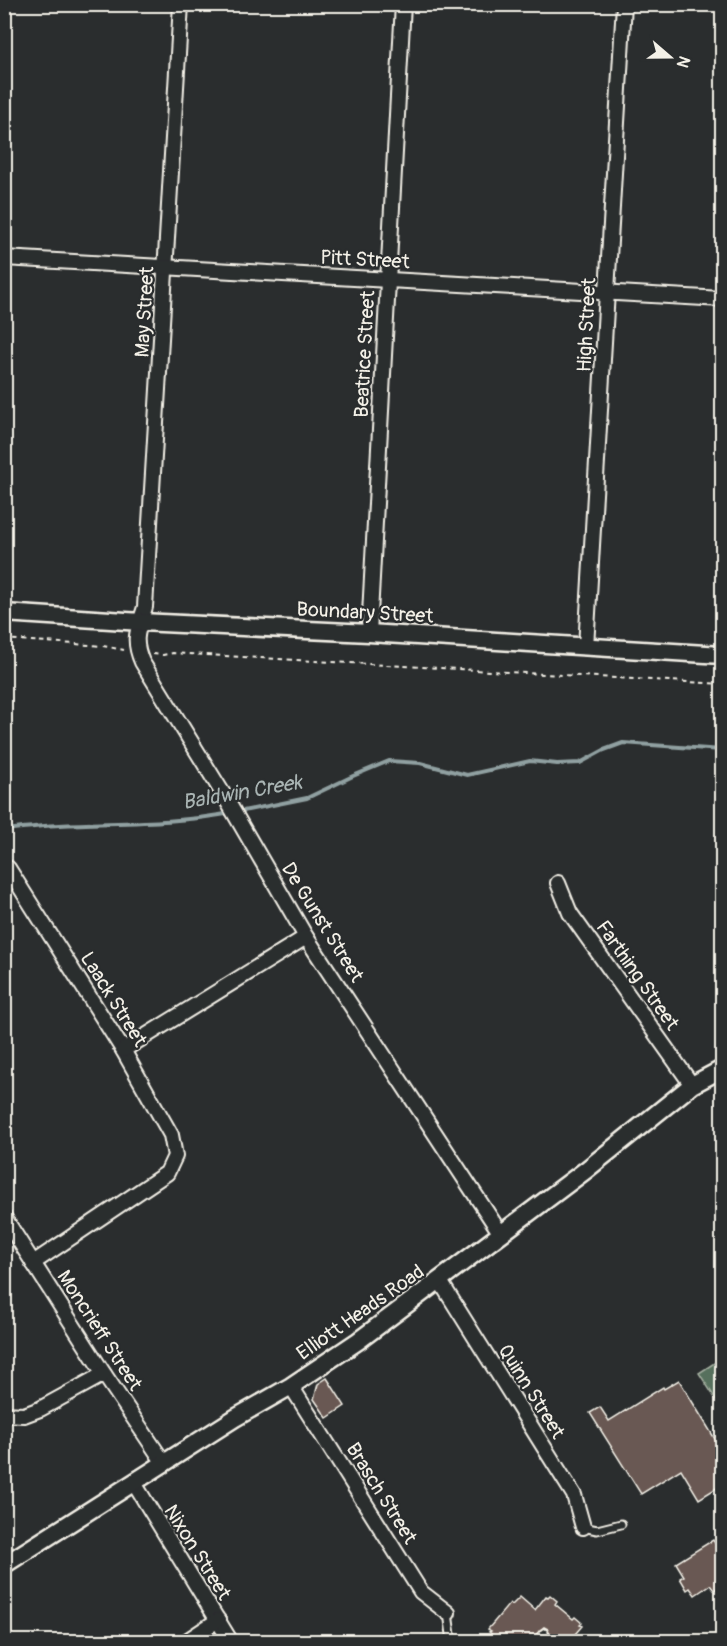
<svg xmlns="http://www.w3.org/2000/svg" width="727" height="1646" font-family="Pangolin,sans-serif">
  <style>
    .pitch { fill: #57705d; stroke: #a6b0a2; stroke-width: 1.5 }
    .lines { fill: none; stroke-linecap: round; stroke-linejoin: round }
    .stream { stroke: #90a0a1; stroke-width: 4 }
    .building { fill: #695852; stroke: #f4f1e8; stroke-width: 1.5 }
    .service-casing { stroke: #f4f1e8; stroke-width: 11 }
    .minor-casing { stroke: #f4f1e8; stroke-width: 18 }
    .tertiary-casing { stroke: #f4f1e8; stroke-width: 21 }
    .path { stroke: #f4f1e8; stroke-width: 2; stroke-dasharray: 4.5 4.5; stroke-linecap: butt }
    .service { stroke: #2a2d2e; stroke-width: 7 }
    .minor { stroke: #2a2d2e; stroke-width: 14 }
    .tertiary { stroke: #2a2d2e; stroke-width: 16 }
    .labels { text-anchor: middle; stroke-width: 4.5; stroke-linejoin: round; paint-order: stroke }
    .street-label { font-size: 20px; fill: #f4f1e8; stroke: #2a2d2e }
    .water-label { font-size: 21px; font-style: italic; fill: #a9b4b3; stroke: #2a2d2e }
  </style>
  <rect width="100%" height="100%" fill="#2a2d2e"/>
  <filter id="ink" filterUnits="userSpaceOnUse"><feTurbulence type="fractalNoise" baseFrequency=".0167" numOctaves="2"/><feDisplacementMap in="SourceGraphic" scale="12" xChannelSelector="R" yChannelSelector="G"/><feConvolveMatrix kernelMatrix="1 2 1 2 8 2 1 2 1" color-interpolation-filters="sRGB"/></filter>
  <g filter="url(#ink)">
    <path class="pitch" d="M722 1358V1409L699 1373Z"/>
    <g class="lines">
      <g class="stream">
        <path d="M238 812 307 798 353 776 389 761 420 763 467 775 530 761 557 764 580 763 604 750 623 743 722 750"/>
        <path d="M4 830C23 828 41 826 60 825 117 822 174 824 231 813"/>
      </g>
    </g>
    <g class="building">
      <path d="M327 1378 345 1406 327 1418 314 1399 318 1384Z"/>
      <path d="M679 1380 723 1452V1484L699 1499 681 1469 641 1494 590 1413 600 1407 609 1421 663 1387 664 1389Z"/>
      <path d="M713 1540 723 1555V1584L714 1590 710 1585 695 1595 690 1588 687 1590 680 1578 684 1576 676 1563Z"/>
      <path d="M550 1595 557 1601 555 1604 573 1619 575 1617 582 1623 580 1625 582 1626 569 1641H545L550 1633 548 1629 544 1627 540 1630 531 1641H500L489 1632 491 1631 488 1629 494 1622 510 1603 512 1605 520 1597 535 1610 546 1596 548 1597Z"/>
    </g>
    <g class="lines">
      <defs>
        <g id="service">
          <path d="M583 1527 597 1530 621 1524"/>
          <path d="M448 1613 452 1642"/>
          <path d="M537 1642 544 1633"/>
        </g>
        <g id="minor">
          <path d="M181 4 145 607C138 630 132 639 142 662L225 797 306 937 501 1234"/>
          <path d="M4 258 722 299"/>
          <path d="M369 633 403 4"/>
          <path d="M586 647 624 4"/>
          <path d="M8 868 123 1050 171 1135 175 1156 167 1173 33 1263"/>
          <path d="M558 883 570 913 692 1085"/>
          <path d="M123 1050 306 937"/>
          <path d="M4 1217 104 1374 164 1463"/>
          <path d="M440 1281 574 1495 583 1527"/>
          <path d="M291 1386 421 1592 448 1613"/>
          <path d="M4 1414 24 1415 40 1409 104 1374"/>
          <path d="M134 1483 231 1642"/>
          <path d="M185 1642 218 1620"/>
        </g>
        <g id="tertiary">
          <path d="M4 613 141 622 369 633 722 655"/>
          <path d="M4 1565 235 1418 291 1386 358 1341 586 1170 692 1085 722 1069"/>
        </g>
      </defs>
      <use href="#service" class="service-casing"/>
      <use href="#minor" class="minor-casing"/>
      <use href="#tertiary" class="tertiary-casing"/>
      <g class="path">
        <path d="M4 639 103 646 124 650"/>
        <path d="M153 654 163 655 173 653 722 684"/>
      </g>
      <use href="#service" class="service"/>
      <use href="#minor" class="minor"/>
      <use href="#tertiary" class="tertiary"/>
    </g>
  </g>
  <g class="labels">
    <g class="street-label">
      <text transform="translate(365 259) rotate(3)" y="7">Pitt Street</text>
      <text transform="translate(144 312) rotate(-87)" y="7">May Street</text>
      <text transform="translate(586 325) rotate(-87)" y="7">High Street</text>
      <text transform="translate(364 354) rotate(-87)" y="7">Beatrice Street</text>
      <text transform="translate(365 612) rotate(3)" y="7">Boundary Street</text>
      <text transform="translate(323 922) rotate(58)" y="7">De Gunst Street</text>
      <text transform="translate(638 975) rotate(55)" y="7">Farthing Street</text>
      <text transform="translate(114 999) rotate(58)" y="7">Laack Street</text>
      <text transform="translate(360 1312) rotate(-35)" y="7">Elliott Heads Road</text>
      <text transform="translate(100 1330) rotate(57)" y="7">Moncrieff Street</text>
      <text transform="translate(532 1391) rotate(58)" y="7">Quinn Street</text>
      <text transform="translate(382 1493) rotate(58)" y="7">Brasch Street</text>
      <text transform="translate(198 1552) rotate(58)" y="7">Nixon Street</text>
    </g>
    <g class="water-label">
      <text transform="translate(242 792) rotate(-10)" y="7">Baldwin Creek</text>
    </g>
  </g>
  <rect width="727" height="1646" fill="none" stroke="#2a2d2e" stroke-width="24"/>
  <rect x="12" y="12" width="703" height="1622" fill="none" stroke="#f4f1e8" stroke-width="2" filter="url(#ink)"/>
  <g transform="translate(670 57) rotate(110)" stroke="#2a2d2e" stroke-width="4.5" paint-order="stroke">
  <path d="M0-4.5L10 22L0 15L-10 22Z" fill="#f4f1e8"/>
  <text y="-9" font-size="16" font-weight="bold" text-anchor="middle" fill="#f4f1e8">N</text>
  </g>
</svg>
